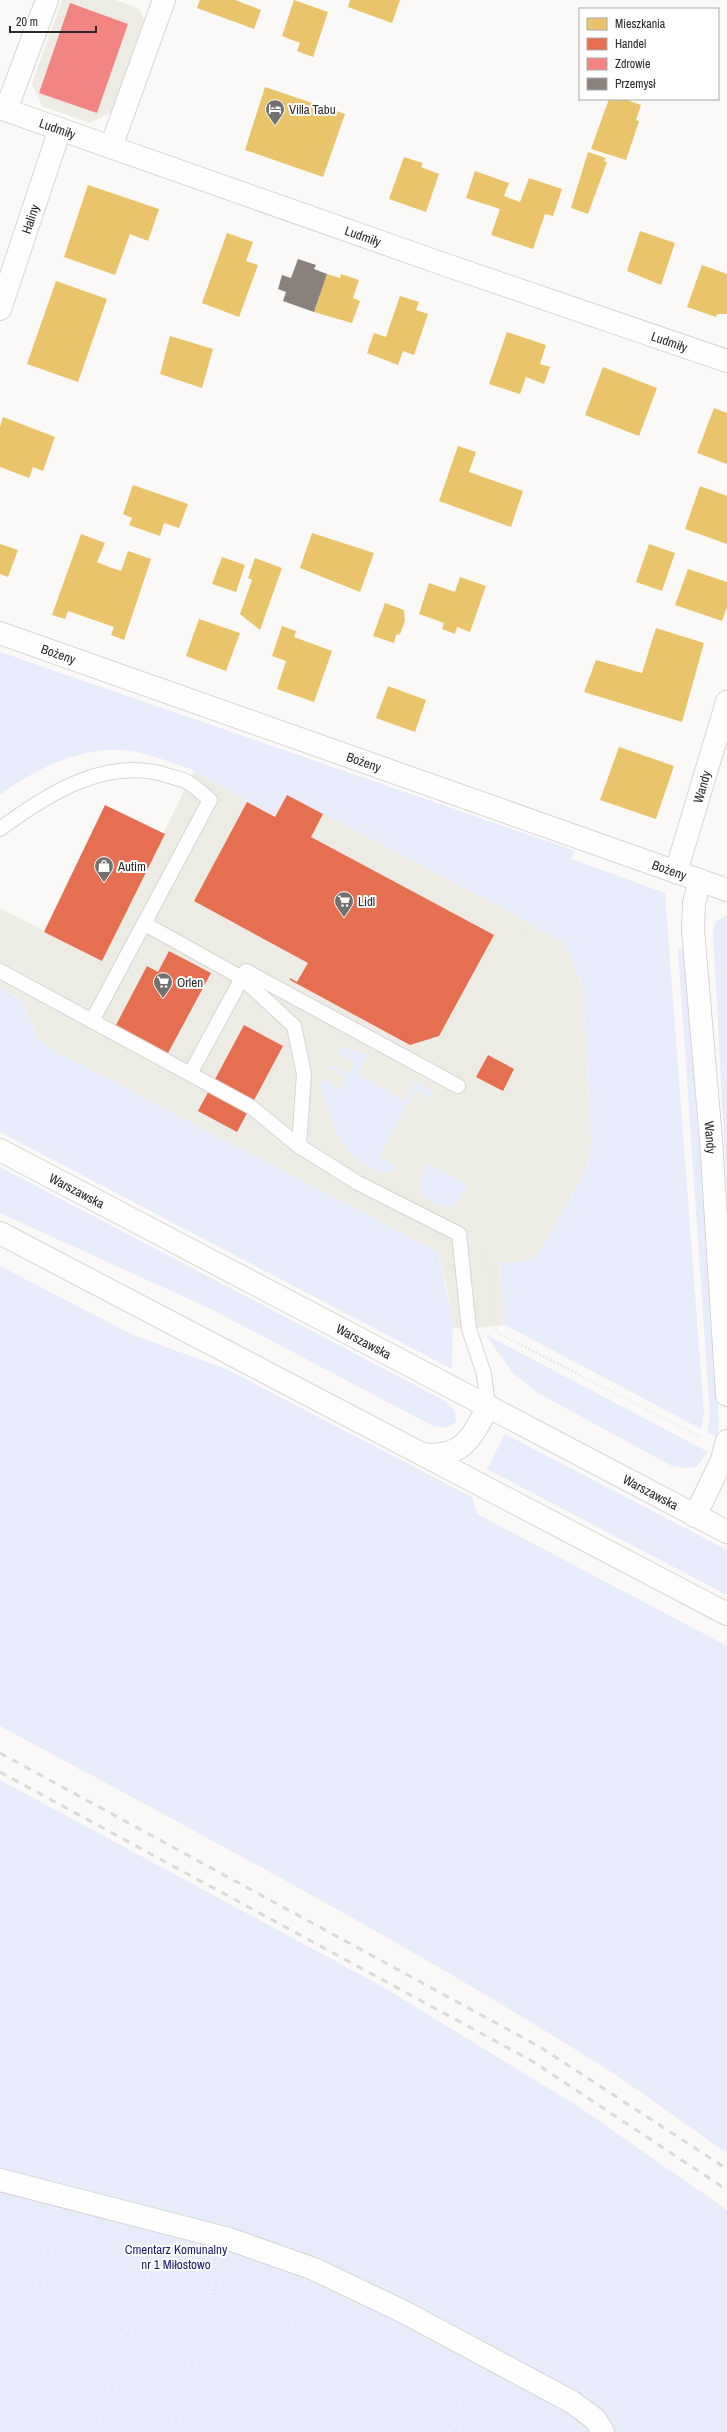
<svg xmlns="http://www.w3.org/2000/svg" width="727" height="2432" font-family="'Archivo Narrow',sans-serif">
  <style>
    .built { fill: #ecece4 }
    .green { fill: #e7ebfa }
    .homes { fill: #e9c46a }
    .shops { fill: #e76f51 }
    .health { fill: #f28482 }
    .industry { fill: #8a817c }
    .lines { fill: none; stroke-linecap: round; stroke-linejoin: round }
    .lane-casing { stroke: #d6d5d4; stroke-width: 16 }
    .street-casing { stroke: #d6d5d4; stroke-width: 24 }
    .secondary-casing { stroke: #d6d5d4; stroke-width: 24 }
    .path { stroke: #e6e5e5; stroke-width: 2.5; stroke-dasharray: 1 3; stroke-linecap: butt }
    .lane { stroke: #fefefe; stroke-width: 14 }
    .street { stroke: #fefefe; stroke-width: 22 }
    .secondary { stroke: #fefefe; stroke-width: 22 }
    .rail { stroke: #d9d9d8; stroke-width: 3; stroke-dasharray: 7 7; stroke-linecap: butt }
    .labels { text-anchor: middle; stroke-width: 4; stroke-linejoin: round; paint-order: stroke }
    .poi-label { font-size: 13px; fill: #282826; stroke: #fff; text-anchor: start }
    .street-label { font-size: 13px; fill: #282826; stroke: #fff }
    .park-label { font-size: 13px; fill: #191a6c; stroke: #fff }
  </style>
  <rect width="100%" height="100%" fill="#faf9f7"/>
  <g class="built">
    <path d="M62 0H115L138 8 145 20 112 112 90 123 42 106 32 84Z"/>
    <path d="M193 772 211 779 247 802 276 817 287 795 508 911 564 943 583 988 591 1144 586 1169 539 1253 528 1261 514 1264 499 1263 505 1325 469 1329 453 1327 447 1288 438 1252 49 1048 38 1038 24 1005 16 996 0 987V908L102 961Z"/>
  </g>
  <g class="green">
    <path d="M0 652 570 849 575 851 571 859 665 893 704 1414 701 1429 505 1325 499 1262C515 1264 526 1263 539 1253L586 1169 591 1144 583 988 564 943 508 911 287 795 275 817C248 803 222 784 193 772L194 770C175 764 156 756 136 752 90 742 35 768 0 795Z"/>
    <path d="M727 915V1193L713 932 715 922Z"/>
    <path d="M678 949H685L719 1421 717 1438 707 1432 710 1416Z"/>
    <path d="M0 987 21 1000 38 1038 49 1048 438 1252 453 1321 452 1369 0 1132Z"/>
    <path d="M342 1047 368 1055 357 1074 405 1101 416 1081 428 1088 434 1096V1100L415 1090 379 1156 397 1167C391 1175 385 1174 376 1170 346 1157 339 1142 329 1113 326 1103 322 1093 320 1083L324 1080 340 1089 346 1078 329 1068 330 1065 348 1074 355 1062 338 1054 339 1048Z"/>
    <path d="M429 1164 467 1185C464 1190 461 1199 455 1204 445 1213 418 1198 420 1184 420 1178 426 1170 429 1164Z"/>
    <path d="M0 1167 445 1401 455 1411 456 1422 446 1428 433 1426 213 1310 0 1213Z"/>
    <path d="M0 1266 133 1335 226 1369 472 1497 477 1514 727 1646V2153C686 2125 647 2095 605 2068 409 1944 204 1836 0 1726Z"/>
    <path d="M485 1334 708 1452 696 1467 686 1468 670 1465 538 1393 513 1373Z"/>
    <path d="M505 1434 727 1550V1595L487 1469Z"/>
    <path d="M0 1780 383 1987 579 2107 727 2210V2432H0Z"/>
  </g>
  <g class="homes">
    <path d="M200 0H235L261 10 254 29 197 8Z"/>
    <path d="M294 0 328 12 313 57 297 51 300 43 282 36Z"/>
    <path d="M350 0H400L392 23 348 7Z"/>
    <path d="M265 87 345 114 323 177 245 150Z"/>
    <path d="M609 99H624L641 105 636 120 639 121 626 160 591 149Z"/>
    <path d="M588 152 606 158 604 161 607 162 588 214 571 208Z"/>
    <path d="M404 157 423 163 421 167 439 174 426 212 389 199Z"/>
    <path d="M475 171 509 183 504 196 520 202 529 178 562 189 553 216 545 214 533 249 491 235 500 209 466 198Z"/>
    <path d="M88 185 159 209 148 241 130 234 115 275 64 257Z"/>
    <path d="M640 231 675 243 661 285 627 271Z"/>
    <path d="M227 233 253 242 246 261 258 265 239 317 202 303Z"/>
    <path d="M702 265 727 274V314H717L716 317 687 307Z"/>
    <path d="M327 274 340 278 341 274 359 280 353 298 360 301 352 323 314 312Z"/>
    <path d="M56 281 107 299 78 382 27 364Z"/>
    <path d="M400 296 419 302 416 310 428 314 414 355 403 351 398 365 367 353 374 333 386 337Z"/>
    <path d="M507 332 546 345 540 364 550 367 544 384 526 377 520 394 489 384Z"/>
    <path d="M170 336 213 349 202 388 160 374Z"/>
    <path d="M603 367 657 388 639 436 585 415Z"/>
    <path d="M714 408 727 413V464L697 453Z"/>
    <path d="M3 417 55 437 43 471 33 467 29 478 0 467V427Z"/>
    <path d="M458 446 476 452 469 472 523 491 511 527 439 501Z"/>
    <path d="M133 485 188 504 179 528 164 523 160 536 129 525 132 518 123 514Z"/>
    <path d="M700 486 727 496V544L685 529Z"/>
    <path d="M312 533 374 553 360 592 300 568Z"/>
    <path d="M81 534 105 543 97 562 109 567 121 571 128 551 151 559 124 640 111 635 114 627 68 611 65 619 52 615Z"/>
    <path d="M0 544 18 550 8 577 0 574Z"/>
    <path d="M649 544 675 553 662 591 636 582Z"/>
    <path d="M222 557 245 565 236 592 212 584Z"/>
    <path d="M255 558 282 568 260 630 240 614 252 580 248 578Z"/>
    <path d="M688 569 727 582V607L722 621 675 605Z"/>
    <path d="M460 577 486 586 470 632 457 627 455 634 442 629 444 623 419 614 429 583 455 592Z"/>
    <path d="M385 603 404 610 405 621 400 634 396 635 394 643 373 636Z"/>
    <path d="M199 619 240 633 226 671 186 656Z"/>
    <path d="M282 626 296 631 294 637 332 651 314 702 277 689 286 661 272 656Z"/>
    <path d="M656 628 704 643 682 722 584 692 596 660 642 673Z"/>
    <path d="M388 686 426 700 415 732 376 718Z"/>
    <path d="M619 747 674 766 656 819 600 800Z"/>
  </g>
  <g class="shops">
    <path d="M287 795 323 814 311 837 494 935 439 1036 410 1045 290 980V978L297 982 308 963 194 901 247 802 275 817Z"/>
    <path d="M105 805 165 834 102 961 44 932Z"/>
    <path d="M169 951 211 973 168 1053 116 1025 147 966 158 972Z"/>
    <path d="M244 1025 283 1046 237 1132 198 1111Z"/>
    <path d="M488 1055 514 1069 503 1091 476 1077Z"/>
  </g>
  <path class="health" d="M70 3 128 24 97 113 39 93Z"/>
  <path class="industry" d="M298 259 316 265 314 269 327 274 314 312 283 301 286 292 278 289 282 275 291 278Z"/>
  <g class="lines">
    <defs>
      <g id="lane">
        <path d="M0 829C47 794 108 755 169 776 175 778 183 779 189 783 196 787 203 794 210 800L92 1021"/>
        <path d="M145 924 242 978 246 971 458 1086"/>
        <path d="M0 971 251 1107 299 1146 358 1183 459 1234 469 1329 484 1374 488 1406"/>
        <path d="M190 1074 242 978 294 1026 304 1074 299 1146"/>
      </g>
      <g id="street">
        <path id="s1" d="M0 108 446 265 727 361"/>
        <path d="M6 110 47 0"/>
        <path d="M111 147 164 0"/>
        <path id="s2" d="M0 309 60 129"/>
        <path id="s3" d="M0 633 727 890"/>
        <path id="s4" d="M676 872 727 702"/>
        <path id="s5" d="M700 881 694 903 693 930 711 1140 727 1395"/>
        <path d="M695 1516 722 1460 727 1441"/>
        <path d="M0 2180 229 2239 314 2269 404 2312 572 2402 595 2419 603 2432"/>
      </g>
      <g id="secondary">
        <path id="s6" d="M0 1150 727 1532"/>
        <path d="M0 1233 727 1614"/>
        <path d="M422 1454C462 1459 472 1438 488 1406"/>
      </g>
    </defs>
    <use href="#lane" class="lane-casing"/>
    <use href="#street" class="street-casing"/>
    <use href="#secondary" class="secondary-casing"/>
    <g class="path">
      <path d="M524 935 550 888"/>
      <path d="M723 970 727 975"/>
      <path d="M485 1246 497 1333 701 1437"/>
      <path d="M518 1343 579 1374"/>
      <path d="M0 2416 81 2432"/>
      <path d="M5 2417 56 2222"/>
      <path d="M100 2432 152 2246"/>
      <path d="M172 2432 222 2264"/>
      <path d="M264 2432 305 2294"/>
      <path d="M410 2432 436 2359"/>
      <path d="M455 2432 472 2377"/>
    </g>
    <use href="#lane" class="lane"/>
    <use href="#street" class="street"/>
    <use href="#secondary" class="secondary"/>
    <g class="rail">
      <path d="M0 1753 540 2047 727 2169"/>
      <path d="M0 1772 532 2061 727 2190"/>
    </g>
  </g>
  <defs>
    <symbol id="hotel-pin" viewBox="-11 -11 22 30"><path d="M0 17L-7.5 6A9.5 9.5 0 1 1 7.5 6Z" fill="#72716f" stroke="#fff"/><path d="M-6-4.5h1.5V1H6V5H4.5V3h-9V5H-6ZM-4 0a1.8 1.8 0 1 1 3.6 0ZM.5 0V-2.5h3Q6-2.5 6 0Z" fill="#fff"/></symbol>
    <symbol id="shop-pin" viewBox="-11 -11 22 30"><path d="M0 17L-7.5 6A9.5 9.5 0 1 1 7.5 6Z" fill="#72716f" stroke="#fff"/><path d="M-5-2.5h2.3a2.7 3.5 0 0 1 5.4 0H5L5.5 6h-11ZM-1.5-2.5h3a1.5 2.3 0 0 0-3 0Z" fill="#fff"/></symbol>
    <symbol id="supermarket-pin" viewBox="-11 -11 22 30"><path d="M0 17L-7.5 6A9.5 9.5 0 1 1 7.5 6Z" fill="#72716f" stroke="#fff"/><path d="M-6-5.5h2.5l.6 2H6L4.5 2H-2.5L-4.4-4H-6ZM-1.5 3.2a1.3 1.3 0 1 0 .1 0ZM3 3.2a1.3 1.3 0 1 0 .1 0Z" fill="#fff"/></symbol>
  </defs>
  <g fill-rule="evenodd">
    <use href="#hotel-pin" x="264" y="98" width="22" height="30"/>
    <use href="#shop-pin" x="93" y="855" width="22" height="30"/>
    <use href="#supermarket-pin" x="333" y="890" width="22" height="30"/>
    <use href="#supermarket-pin" x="152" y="971" width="22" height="30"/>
  </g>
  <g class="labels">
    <g class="poi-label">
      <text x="289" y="114">Villa Tabu</text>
      <text x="118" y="871">Autim</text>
      <text x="358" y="906">Lidl</text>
      <text x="177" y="987">Orlen</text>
    </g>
    <g class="street-label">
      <text dy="5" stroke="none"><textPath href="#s1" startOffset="61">Ludmiły</textPath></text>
      <text dy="5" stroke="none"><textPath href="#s2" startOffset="95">Haliny</textPath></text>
      <text dy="5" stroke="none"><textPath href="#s1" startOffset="385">Ludmiły</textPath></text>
      <text dy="5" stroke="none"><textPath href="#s1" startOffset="709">Ludmiły</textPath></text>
      <text dy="5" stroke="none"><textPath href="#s3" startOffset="62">Bożeny</textPath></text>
      <text dy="5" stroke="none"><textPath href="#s3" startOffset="386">Bożeny</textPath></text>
      <text dy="5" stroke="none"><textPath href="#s4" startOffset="89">Wandy</textPath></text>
      <text dy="5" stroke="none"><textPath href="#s3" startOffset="710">Bożeny</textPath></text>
      <text dy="5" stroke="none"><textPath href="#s5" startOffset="258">Wandy</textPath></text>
      <text dy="5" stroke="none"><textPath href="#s6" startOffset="87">Warszawska</textPath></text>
      <text dy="5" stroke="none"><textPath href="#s6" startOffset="411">Warszawska</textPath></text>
      <text dy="5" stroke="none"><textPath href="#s6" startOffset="735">Warszawska</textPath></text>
    </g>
    <g class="park-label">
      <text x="176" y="2254">Cmentarz Komunalny<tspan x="176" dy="15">nr 1 Miłostowo</tspan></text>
    </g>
  </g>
  <rect x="579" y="8" width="140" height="92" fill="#ffffff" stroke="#a9a9a8"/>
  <rect x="587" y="18" width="20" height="12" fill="#e9c46a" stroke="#a9a9a8"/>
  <text x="615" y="28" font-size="12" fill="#282826">Mieszkania</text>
  <rect x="587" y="38" width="20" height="12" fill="#e76f51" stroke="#a9a9a8"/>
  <text x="615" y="48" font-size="12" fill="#282826">Handel</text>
  <rect x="587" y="58" width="20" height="12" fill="#f28482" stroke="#a9a9a8"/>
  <text x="615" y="68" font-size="12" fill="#282826">Zdrowie</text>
  <rect x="587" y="78" width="20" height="12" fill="#8a817c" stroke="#a9a9a8"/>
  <text x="615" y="88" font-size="12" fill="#282826">Przemysł</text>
  <path d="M10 26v6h86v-6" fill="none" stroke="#282826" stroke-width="2"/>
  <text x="16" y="26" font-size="12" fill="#282826" stroke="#ffffff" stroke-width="3" paint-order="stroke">20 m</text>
</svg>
